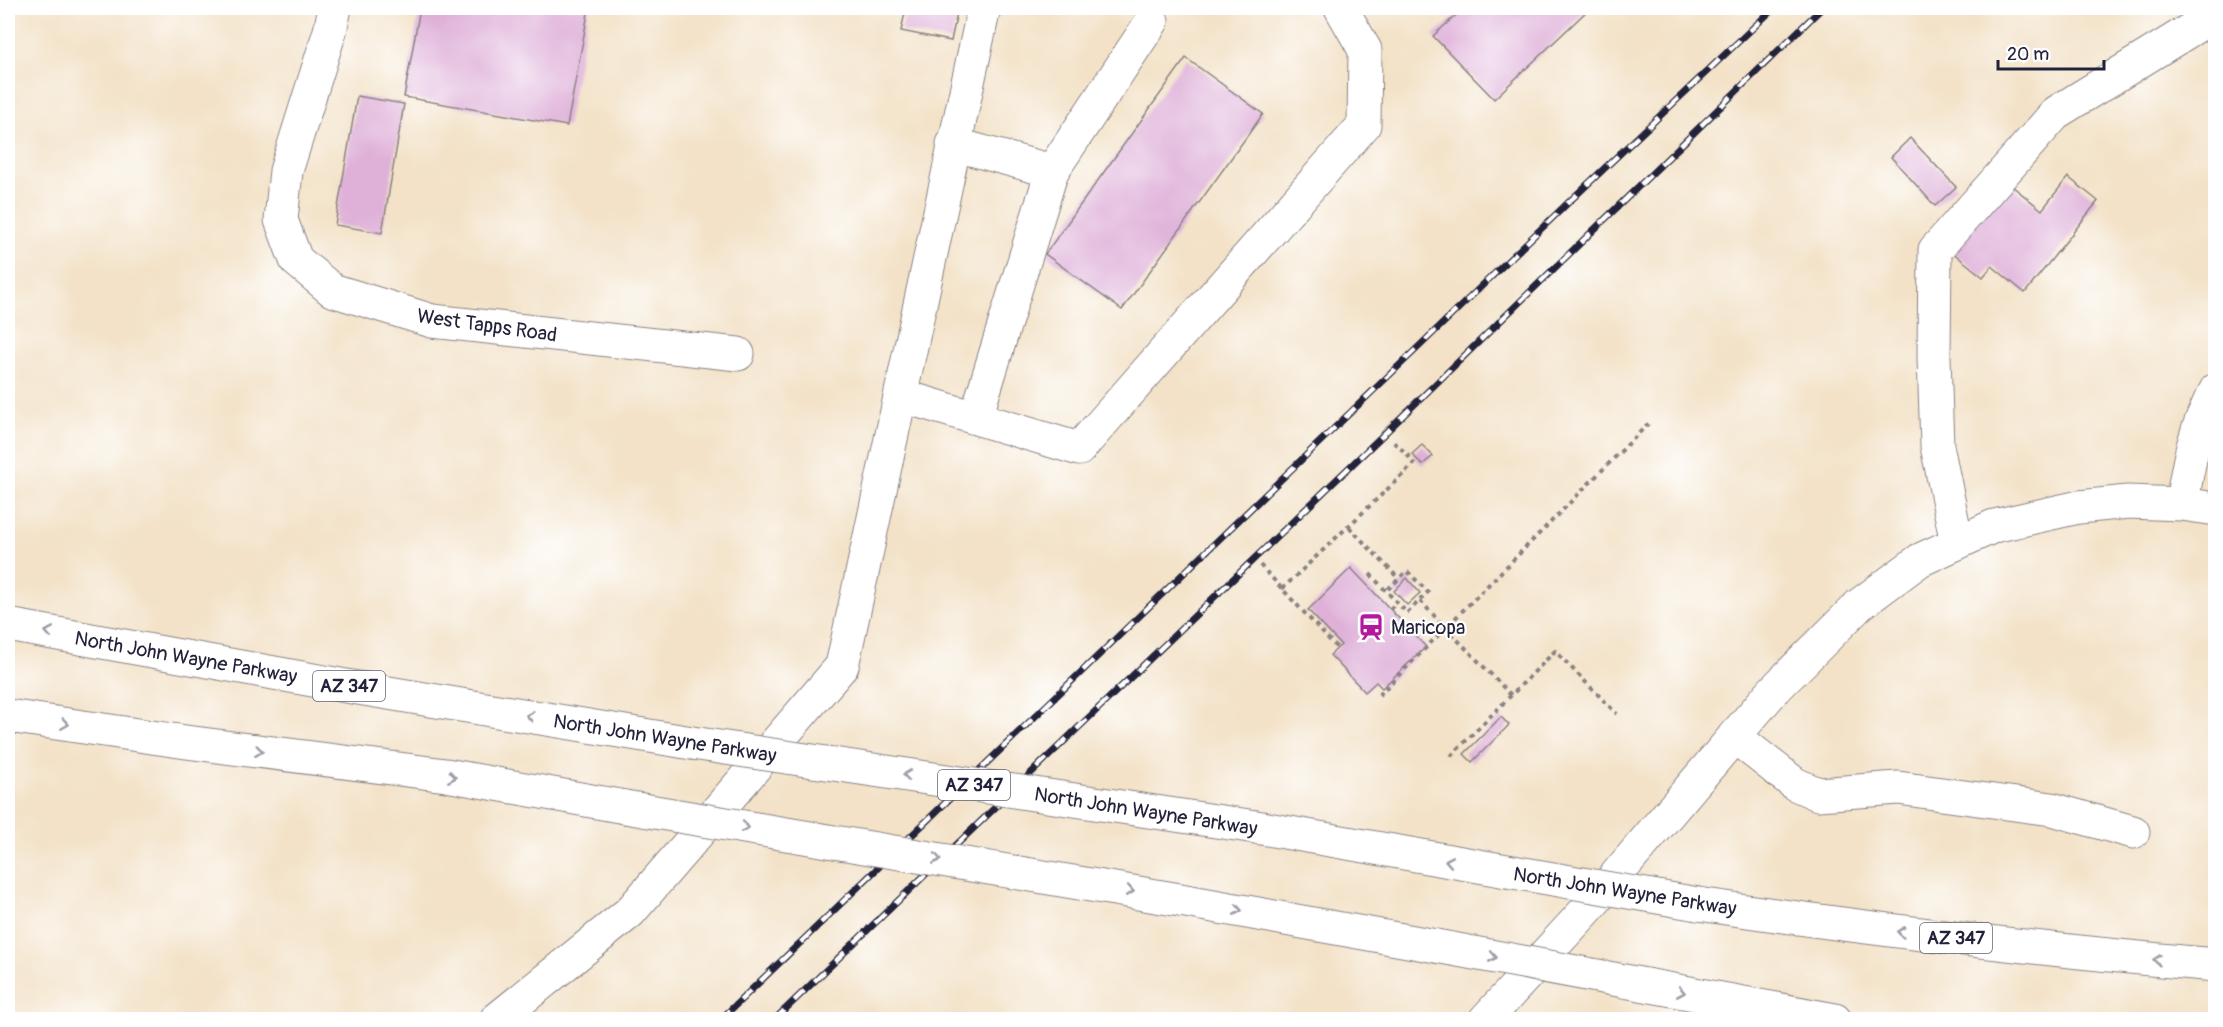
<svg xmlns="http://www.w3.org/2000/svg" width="2223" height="1027" font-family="Pangolin,sans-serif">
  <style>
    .building { fill: #dfb1d9 }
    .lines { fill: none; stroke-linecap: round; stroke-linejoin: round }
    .minor-casing { stroke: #8a8282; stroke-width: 35 }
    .major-casing { stroke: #8a8282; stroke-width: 35 }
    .highway-casing { stroke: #8a8282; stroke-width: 35 }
    .path { stroke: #8a8282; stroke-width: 4; stroke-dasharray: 4.5 4.5; stroke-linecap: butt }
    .minor { stroke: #fff; stroke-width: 33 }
    .major { stroke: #fff; stroke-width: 33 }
    .highway { stroke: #fff; stroke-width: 33 }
    .rail-casing { stroke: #22223b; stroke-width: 7 }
    .rail { stroke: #fff; stroke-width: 4.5; stroke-dasharray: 14; stroke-linecap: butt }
    .highway-bridge-casing { stroke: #8a8282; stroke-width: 35; stroke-linecap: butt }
    .highway-bridge { stroke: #fff; stroke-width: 33 }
    .oneway { stroke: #9c9ca7 }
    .labels { text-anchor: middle; stroke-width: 4.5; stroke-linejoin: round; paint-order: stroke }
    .shield { fill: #fff; stroke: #646476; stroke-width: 1.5 }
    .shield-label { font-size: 18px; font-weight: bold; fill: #22223b }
    .street-label { font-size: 20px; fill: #22223b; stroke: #fff }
    .poi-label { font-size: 20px; fill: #22223b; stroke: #fff; text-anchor: start }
  </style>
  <rect width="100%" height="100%" fill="#fff"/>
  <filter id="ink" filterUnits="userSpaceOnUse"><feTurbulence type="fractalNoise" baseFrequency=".0167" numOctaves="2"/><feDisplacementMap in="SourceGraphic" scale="12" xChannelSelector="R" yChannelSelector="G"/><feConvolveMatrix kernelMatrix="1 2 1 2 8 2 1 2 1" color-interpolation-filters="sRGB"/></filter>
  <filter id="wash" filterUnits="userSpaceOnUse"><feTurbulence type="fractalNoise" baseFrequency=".008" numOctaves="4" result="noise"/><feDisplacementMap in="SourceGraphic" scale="24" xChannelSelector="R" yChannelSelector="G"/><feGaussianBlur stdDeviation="1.35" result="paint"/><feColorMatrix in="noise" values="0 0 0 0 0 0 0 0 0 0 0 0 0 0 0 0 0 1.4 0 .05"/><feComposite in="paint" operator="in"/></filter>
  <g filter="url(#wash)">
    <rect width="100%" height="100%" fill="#f3e2c8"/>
    <g id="blocks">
      <g class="building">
        <path d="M420 8H589L567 126 404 97Z"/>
        <path d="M906 8H958L951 41 901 31Z"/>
        <path d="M1464 8H1590L1494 99 1433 36Z"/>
        <path d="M1186 58 1263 114 1122 310 1045 254Z"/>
        <path d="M357 96 404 104 382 233 335 225Z"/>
        <path d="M1910 138 1956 187 1935 206 1891 157Z"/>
        <path d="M2068 177 2098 201 2025 293 1992 266 1983 277 1952 252 2007 182 2042 210Z"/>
        <path d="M1422 445 1433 456 1422 465 1412 454Z"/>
        <path d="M1351 568 1426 647 1382 688 1376 682 1365 692 1330 655 1341 645 1308 610Z"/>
        <path d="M1407 578 1420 593 1407 605 1394 591Z"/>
        <path d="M1501 717 1509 725 1472 762 1464 754Z"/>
      </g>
    </g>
  </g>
  <g filter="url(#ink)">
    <use href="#blocks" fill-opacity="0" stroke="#8a8282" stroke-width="1.5"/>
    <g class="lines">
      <defs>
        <g id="minor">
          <path d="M335 8 330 31 286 171 281 220 296 260 332 290 432 321 738 354"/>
          <path d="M953 144 1052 171"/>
          <path d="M902 396 1079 449 1364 125 1365 50 1341 8"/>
          <path d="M976 417 1052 171 1152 21"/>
          <path d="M2182 504C2188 463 2195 426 2216 390"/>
          <path d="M1957 543 1937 446 1934 357 1935 250 2057 112 2216 14"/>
          <path d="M1734 736 1795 784 1818 794 1898 788 2052 809 2133 832"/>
          <path d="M496 1020 630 912 842 666 984 8"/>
        </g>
        <path id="major" d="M1485 1020 1590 906 1772 692 1859 605 1920 560 1994 526 2079 507 2128 502 2182 504 2216 509"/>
        <g id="highway">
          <path d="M8 625 346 686 692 743"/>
          <path d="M8 716 186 742 446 775 625 807"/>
          <path d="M1256 827 1507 871"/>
          <path d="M1180 900 1436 946"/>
          <path d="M1698 904C1870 929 2042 950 2216 965"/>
          <path d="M1624 981 1835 1020"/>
        </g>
      </defs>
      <use href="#minor" class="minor-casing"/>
      <use href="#major" class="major-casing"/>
      <use href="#highway" class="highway-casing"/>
      <g class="path">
        <path d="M1349 527 1399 579"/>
        <path d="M1260 565 1337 648"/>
        <path d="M1370 574 1407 613 1428 592 1407 571 1386 591"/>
        <path d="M1282 589 1414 464 1406 453 1393 442"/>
        <path d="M1420 601 1511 695"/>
        <path d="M1390 609 1397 602"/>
        <path d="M1379 695 1649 423"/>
        <path d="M1451 756 1555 651 1617 714"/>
      </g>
      <use href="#minor" class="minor"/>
      <use href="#major" class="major"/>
      <use href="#highway" class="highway"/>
      <defs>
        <g id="rail">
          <path d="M720 1020 1572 199 1774 8"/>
          <path d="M774 1020 1385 433 1822 8"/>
        </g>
      </defs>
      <use href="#rail" class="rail-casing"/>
      <use href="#rail" class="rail"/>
      <defs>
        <g id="highway-bridge">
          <path d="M692 743 1256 827"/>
          <path d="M625 807 1180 900"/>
          <path d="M1507 871 1698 904"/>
          <path d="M1436 946 1624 981"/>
        </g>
      </defs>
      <use href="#highway-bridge" class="highway-bridge-casing"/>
      <use href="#highway-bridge" class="highway-bridge"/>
    </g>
    <defs><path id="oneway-chevron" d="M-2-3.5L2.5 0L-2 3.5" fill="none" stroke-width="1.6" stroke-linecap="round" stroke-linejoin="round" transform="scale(1.5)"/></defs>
    <g class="oneway">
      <use href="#oneway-chevron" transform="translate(49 632) rotate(-170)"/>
      <use href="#oneway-chevron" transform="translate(530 716) rotate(-171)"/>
      <use href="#oneway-chevron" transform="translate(65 724) rotate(8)"/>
      <use href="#oneway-chevron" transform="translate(259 751) rotate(7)"/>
      <use href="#oneway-chevron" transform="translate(907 775) rotate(-172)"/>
      <use href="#oneway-chevron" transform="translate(452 777) rotate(9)"/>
      <use href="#oneway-chevron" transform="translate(745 827) rotate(10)"/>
      <use href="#oneway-chevron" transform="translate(937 859) rotate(10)"/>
      <use href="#oneway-chevron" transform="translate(1449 861) rotate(-170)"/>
      <use href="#oneway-chevron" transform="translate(1130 891) rotate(10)"/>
      <use href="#oneway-chevron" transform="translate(1238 910) rotate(10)"/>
      <use href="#oneway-chevron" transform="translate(1901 932) rotate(-173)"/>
      <use href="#oneway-chevron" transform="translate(1493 957) rotate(10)"/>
      <use href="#oneway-chevron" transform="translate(2157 960) rotate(-175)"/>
      <use href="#oneway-chevron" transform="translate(1681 992) rotate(10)"/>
    </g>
  </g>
  <defs>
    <symbol id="station-bare" viewBox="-9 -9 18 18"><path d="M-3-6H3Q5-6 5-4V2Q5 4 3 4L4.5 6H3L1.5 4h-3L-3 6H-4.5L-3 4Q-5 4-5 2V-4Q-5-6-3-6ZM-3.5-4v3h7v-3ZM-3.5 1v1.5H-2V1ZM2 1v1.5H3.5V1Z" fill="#b5179e" stroke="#fff" stroke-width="2.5" paint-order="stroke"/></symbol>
  </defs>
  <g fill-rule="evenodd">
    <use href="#station-bare" x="1352" y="608" width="38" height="38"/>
  </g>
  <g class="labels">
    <g class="shield">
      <rect x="313" y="671" width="72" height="30" rx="4.5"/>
      <rect x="938" y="770" width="72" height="30" rx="4.5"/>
      <rect x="1920" y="923" width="72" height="30" rx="4.5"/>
    </g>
    <g class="shield-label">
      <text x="349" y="692">AZ 347</text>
      <text x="974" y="791">AZ 347</text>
      <text x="1956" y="944">AZ 347</text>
    </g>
    <g class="street-label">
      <text transform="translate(487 325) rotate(8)" y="7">West Tapps Road</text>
      <text transform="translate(186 657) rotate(10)" y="7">North John Wayne Parkway</text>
      <text transform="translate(665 738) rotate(9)" y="7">North John Wayne Parkway</text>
      <text transform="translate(1146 811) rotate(9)" y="7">North John Wayne Parkway</text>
      <text transform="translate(1625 891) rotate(9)" y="7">North John Wayne Parkway</text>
    </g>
    <g class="poi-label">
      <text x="1391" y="634">Maricopa</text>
    </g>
  </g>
  <rect width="2223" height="1027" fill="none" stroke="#fff" stroke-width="30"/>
  <path d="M1998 60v9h106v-9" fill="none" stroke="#22223b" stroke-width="3"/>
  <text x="2007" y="60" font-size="18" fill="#22223b" stroke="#ffffff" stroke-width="4.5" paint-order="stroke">20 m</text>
</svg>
